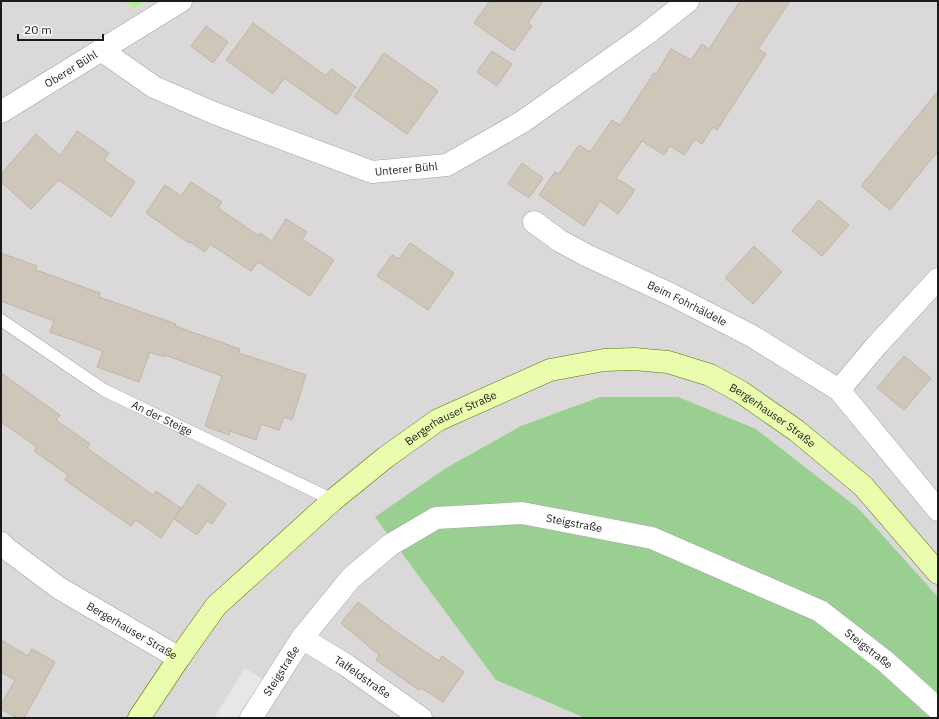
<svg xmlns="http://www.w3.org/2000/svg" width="939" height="719" font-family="'IBM Plex Sans',sans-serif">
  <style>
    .residential { fill: #dad8d8 }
    .grass { fill: #b8eca2 }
    .forest { fill: #99d092 }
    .parking { fill: #e7e7e7 }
    .building { fill: #cec6b9; stroke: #c0b5a2 }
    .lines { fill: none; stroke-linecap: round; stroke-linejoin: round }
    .service-casing { stroke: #a2a2a2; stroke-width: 13 }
    .minor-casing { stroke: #a2a2a2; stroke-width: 23 }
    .tertiary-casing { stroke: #a2a2a2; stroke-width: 23 }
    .secondary-casing { stroke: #527500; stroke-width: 23 }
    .service { stroke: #fff; stroke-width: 12 }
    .minor { stroke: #fff; stroke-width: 22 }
    .tertiary { stroke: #fff; stroke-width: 22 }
    .secondary { stroke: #eafdaf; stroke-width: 22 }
    .labels { text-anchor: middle; stroke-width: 3; stroke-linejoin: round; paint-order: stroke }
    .street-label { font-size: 11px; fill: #1b1b1b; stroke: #fff }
  </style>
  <rect width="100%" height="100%" fill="#eeece0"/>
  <path class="residential" d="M1 1H123L134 9 146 1H938V718H1Z"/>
  <path class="grass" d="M123 1H146L134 9Z"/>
  <path class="forest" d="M600 397H678L756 429 859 509 938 597V718H585L496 680 375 517 446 468 521 426Z"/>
  <path class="parking" d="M245 668 264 680 241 718H214Z"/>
  <g class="building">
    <path d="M490 1H543L528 23 532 26 514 51 474 23Z"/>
    <path d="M740 1H790L758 49 766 54 717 130 713 127 702 144 695 139 684 155 670 146 664 155 642 141 616 178 635 190 618 214 600 201 584 226 539 195 555 172 559 174 579 145 590 152 612 120 620 125 654 73 656 74 671 49 691 60 702 44 709 49Z"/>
    <path d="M253 23 326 76 331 69 356 87 337 115 284 78 273 94 226 60Z"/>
    <path d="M206 26 228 42 213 63 191 46Z"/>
    <path d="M492 51 512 64 497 86 477 72Z"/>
    <path d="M384 53 438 91 407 134 354 97Z"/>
    <path d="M938 91V151L890 210 861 186Z"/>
    <path d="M77 131 109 153 104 160 135 182 111 217 59 180 31 209 1 182V174L36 134 60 156Z"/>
    <path d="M522 163 543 178 529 198 508 184Z"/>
    <path d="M191 182 222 202 218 208 259 236 260 233 272 241 286 219 307 232 302 239 334 260 310 296 258 262 251 271 210 244 205 252 190 242 189 243 146 213 165 185 181 196Z"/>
    <path d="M819 200 849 225 822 256 792 231Z"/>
    <path d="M410 243 454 273 428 310 377 276 392 255 399 259Z"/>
    <path d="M754 246 782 272 753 304 725 278Z"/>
    <path d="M1 253 37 266 36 270 100 293 99 297 176 324 175 326 240 349 239 353 306 375 292 420 284 417 279 430 261 424 256 440 230 431 229 435 205 426 222 376 165 355 164 357 150 352 139 382 97 367 103 351 50 332 54 321 1 301Z"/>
    <path d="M904 356 931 378 904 410 877 388Z"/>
    <path d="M1 373 60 415 56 420 90 444 87 448 153 495 156 491 181 508 161 538 136 520 131 526 65 480 68 475 34 451 37 447 1 422Z"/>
    <path d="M198 484 226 504 212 524 207 521 197 535 174 519Z"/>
    <path d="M358 602 395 631 439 661 442 656 464 672 443 702 421 688 419 690 376 660 379 655 341 623Z"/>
    <path d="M1 640 28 656 32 649 55 662 24 718H17L1 709V705L15 680 1 672Z"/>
  </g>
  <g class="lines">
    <defs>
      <g id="service">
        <path id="s1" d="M1 320 104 390 333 500"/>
      </g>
      <g id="minor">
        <path id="s2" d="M101 50 154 87 214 113 372 172 447 165 522 122 645 35 688 1"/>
        <path id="s3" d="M1 112 181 1"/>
        <path id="s4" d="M534 222 560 241 586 255 672 295 752 336 839 390 938 510"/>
        <path d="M839 390 876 346 938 279"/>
        <path id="s5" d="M302 638 346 665 421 718"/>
        <path id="s6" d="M251 718 302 638 351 578 390 545 436 518 522 513 652 538 820 611 886 662 938 709"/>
      </g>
      <g id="tertiary">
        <path id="s7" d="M1 543 7 549 59 588 179 658"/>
      </g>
      <g id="secondary">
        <path id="s8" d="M139 718 179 658 216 606 333 500 386 457 438 420 550 370 604 360 634 359 668 362 710 375 741 392 797 431 863 486 938 573"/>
      </g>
    </defs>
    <use href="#service" class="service-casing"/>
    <use href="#minor" class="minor-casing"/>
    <use href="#tertiary" class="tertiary-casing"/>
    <use href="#secondary" class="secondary-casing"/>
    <use href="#service" class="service"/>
    <use href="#minor" class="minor"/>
    <use href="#tertiary" class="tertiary"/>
    <use href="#secondary" class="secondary"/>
  </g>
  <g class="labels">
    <g class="street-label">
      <text dy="4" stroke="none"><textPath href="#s3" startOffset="82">Oberer Bühl</textPath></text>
      <text dy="4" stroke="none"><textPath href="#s2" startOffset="333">Unterer Bühl</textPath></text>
      <text dy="4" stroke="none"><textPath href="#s4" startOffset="174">Beim Fohrhäldele</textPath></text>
      <text dy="4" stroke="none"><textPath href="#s8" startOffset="786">Bergerhauser Straße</textPath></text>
      <text dy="4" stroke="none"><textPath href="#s1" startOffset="189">An der Steige</textPath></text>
      <text dy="4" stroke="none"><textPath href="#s8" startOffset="438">Bergerhauser Straße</textPath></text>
      <text dy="4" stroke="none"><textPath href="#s6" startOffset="416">Steigstraße</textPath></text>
      <text dy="4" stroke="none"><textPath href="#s7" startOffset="158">Bergerhauser Straße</textPath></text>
      <text dy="4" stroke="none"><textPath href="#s6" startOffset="740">Steigstraße</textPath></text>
      <text dy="4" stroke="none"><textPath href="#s6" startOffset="56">Steigstraße</textPath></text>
      <text dy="4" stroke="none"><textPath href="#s5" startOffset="72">Talfeldstraße</textPath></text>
    </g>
  </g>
  <rect width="939" height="719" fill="none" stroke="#1b1b1b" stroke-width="4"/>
  <path d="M18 34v6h85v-6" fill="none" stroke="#1b1b1b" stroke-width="2"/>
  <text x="24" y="34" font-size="12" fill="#1b1b1b" stroke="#ffffff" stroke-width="3" paint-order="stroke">20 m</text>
</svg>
